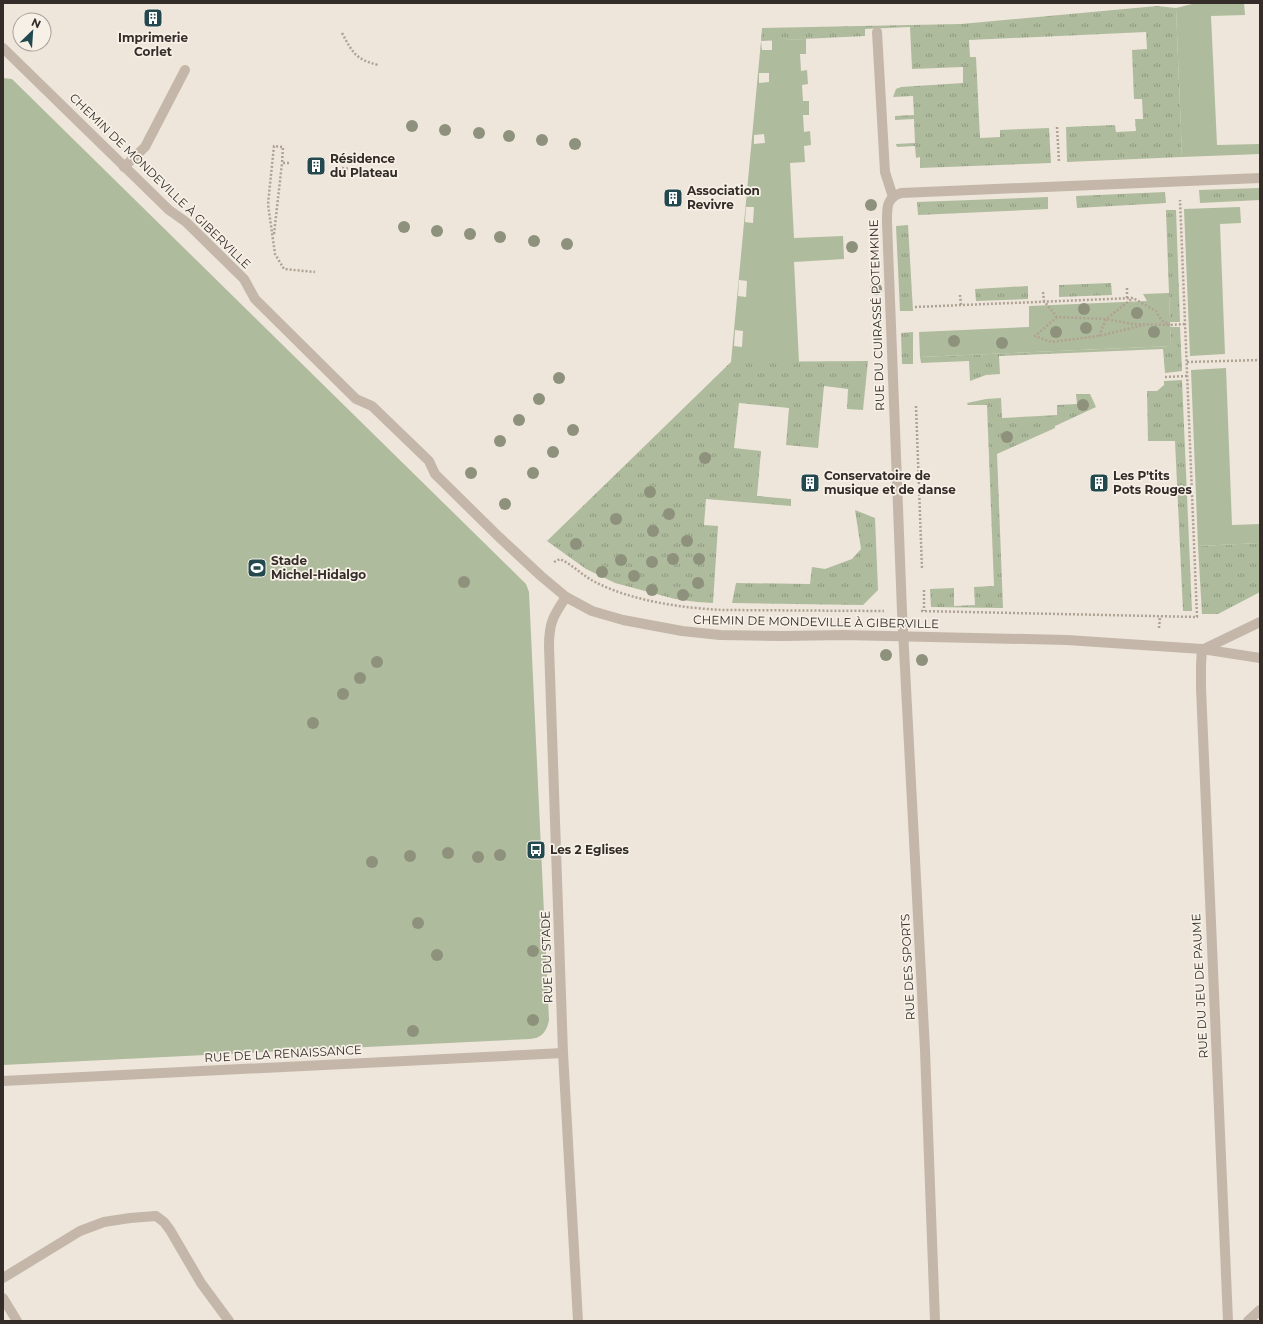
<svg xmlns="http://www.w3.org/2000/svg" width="1263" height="1324" font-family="Montserrat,sans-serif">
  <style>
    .grass { fill: url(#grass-tufts) }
    .garden { fill: #afbb9d; fill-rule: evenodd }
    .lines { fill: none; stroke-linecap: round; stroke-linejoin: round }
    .path { stroke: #b0a293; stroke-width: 2.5; stroke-dasharray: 2 2; stroke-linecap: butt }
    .minor { stroke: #c4b7a9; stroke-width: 10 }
    .tree { fill: #8e927c }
    .labels { text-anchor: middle; stroke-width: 3.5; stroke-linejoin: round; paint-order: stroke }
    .poi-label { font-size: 12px; font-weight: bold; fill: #332c28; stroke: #f6f0e7; text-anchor: start }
    .street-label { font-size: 12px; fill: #332c28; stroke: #f6f0e7 }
  </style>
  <defs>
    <pattern id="grass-tufts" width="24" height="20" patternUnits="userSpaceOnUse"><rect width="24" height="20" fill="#afbb9d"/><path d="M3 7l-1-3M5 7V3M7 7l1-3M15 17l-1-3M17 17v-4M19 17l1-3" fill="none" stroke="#8f9880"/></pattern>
  </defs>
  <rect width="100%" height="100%" fill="#eee6db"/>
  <g class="grass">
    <path d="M1157 6 1176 8 1182 157 1067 162 1066 127 1115 125 1116 132 1136 131 1135 119H1143L1142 99H1134L1132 50 1147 49 1146 32 969 40 970 57H976L980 138 1000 137V130L1049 128 1051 163 920 168V157L916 158 915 146 897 147 896 144 915 143 914 119 895 120V116L914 115 913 96 893 97 896 89 901 87 963 83V67L912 69 910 27 865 29V36L761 41 762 28 961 24Z"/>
    <path d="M1260 188V200L1200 203 1199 190Z"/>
    <path d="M1165 192 1166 203 1077 208 1076 196Z"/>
    <path d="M1048 197V209L918 215 917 202Z"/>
    <path d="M1166 210H1176L1180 322H1170Z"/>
    <path d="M908 225 913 311H900L896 226Z"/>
    <path d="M1111 283 1112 295 1059 297V285Z"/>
    <path d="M1028 286V299L976 301 975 289Z"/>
    <path d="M1170 327H1180L1182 371 1165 373 1163 349 999 356 1000 374 986 375 970 381 969 361 921 363 920 357 1171 346Z"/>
    <path d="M913 332V364H902L901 333Z"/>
    <path d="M868 361 863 410 847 409 848 389 824 386 818 448 786 445 789 408 739 403 734 448 761 451 757 496 791 499V506L706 499 704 525 718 526 713 603 697 602 675 599 615 583 586 569 547 541 731 362Z"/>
    <path d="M1182 380 1192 611H1183L1175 441H1148L1147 391H1157L1164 385V381Z"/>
    <path d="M1076 394H1090L1096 407 1055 426V428L997 454 1003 608 931 607 930 589 954 588V606L975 605 974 587 994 586 987 405H968L967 403 986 399 1001 398 1002 418 1057 415V405L1077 404Z"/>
    <path d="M855 510 875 518 878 590 863 605 732 603 736 583 810 584 812 567 825 569 852 559 861 549Z"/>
    <path d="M1260 543V592L1218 614H1202L1198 546Z"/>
  </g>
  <g class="garden">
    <path d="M1196 3H1244L1245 15 1211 16 1217 145 1260 144V154L1182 157 1176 8Z"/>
    <path d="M806 39V54H800L801 71 807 70 808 84 802 85 803 101H809V115H803L804 132 810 131 811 145 804 146 805 162 790 163 794 238 843 236 844 259 794 262 799 362H731L761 41 762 50H772V40ZM759 73H769V82L759 83ZM764 134 765 143 754 144V135ZM746 207H754L753 223 745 222ZM739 280 747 281 746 297 738 296ZM735 330 743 331 742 347 734 346Z"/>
    <path d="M3 78 12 79 526 584 529 592 549 1020C547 1031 542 1038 530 1039L3 1065Z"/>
    <path d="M1240 207 1241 223 1220 224 1225 354 1190 356 1184 209Z"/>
    <path d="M1169 293 1171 346 920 357 919 332 1029 327V306L1147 301 1143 294Z"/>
    <path d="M1226 368 1232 525 1260 524V543L1198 546 1191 370Z"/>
  </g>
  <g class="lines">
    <g class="path">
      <path d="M342 33C353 53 355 59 378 65"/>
      <path d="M1057 127 1059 162"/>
      <path d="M289 163H282L283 147 274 146 268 204 275 254 284 269 315 272"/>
      <path d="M342 168 366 171"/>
      <path d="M274 234 282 163"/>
      <path d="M1127 288V298"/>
      <path d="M1043 292 1044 301 1057 317 1106 319 1132 324 1170 325 1185 324"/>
      <path d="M960 295 961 305"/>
      <path d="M915 307 1133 298 1156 311 1161 320 1170 325"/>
      <path d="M1057 317 1035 336 1051 342 1099 336 1144 325"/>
      <path d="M1099 336 1106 319 1133 298"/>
      <path d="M1187 362 1260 360"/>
      <path d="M1165 377 1187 376"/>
      <path d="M916 406 922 569"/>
      <path d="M554 562 560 559C573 565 583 576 595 582 632 601 682 608 723 610L884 611"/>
      <path d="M924 590V611"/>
      <path d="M921 611 1197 617 1180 200"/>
      <path d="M1159 628 1160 616"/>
    </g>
    <g class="minor">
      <path d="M877 32 885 172 893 197"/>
      <path d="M3 48 169 210 186 222 244 279 255 299 356 399 372 406 429 461 435 474 499 537 541 576 566 597 592 611 623 620 682 631 720 635 783 636 843 635 1067 640 1202 649 1260 658"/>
      <path d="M124 167 145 147 185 70"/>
      <path d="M566 597C553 616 549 623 549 646L563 1053 578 1321"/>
      <path d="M1202 649 1201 665V688L1228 1321"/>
      <path d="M1204 649 1260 622"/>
      <path d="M3 1081 563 1053"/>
      <path d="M3 1278 80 1231 104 1222 130 1218 156 1216 164 1222 170 1230 201 1283 229 1321"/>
      <path d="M3 1298 17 1321"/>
      <path d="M935 1321 925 1050 902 611 887 222C887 208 886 198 901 193L1260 178"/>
      <path d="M1248 1321 1260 1310"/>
    </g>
  </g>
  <g class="tree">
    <circle cx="412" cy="126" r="6"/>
    <circle cx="445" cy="130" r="6"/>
    <circle cx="479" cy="133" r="6"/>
    <circle cx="509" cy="136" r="6"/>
    <circle cx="542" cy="140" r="6"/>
    <circle cx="575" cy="144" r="6"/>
    <circle cx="871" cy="205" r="6"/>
    <circle cx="404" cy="227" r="6"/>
    <circle cx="437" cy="231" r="6"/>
    <circle cx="470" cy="234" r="6"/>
    <circle cx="500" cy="237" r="6"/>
    <circle cx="534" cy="241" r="6"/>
    <circle cx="567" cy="244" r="6"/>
    <circle cx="852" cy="247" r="6"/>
    <circle cx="876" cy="289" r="6"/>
    <circle cx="1084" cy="309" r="6"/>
    <circle cx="1137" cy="313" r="6"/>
    <circle cx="1086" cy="328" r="6"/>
    <circle cx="1056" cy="332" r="6"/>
    <circle cx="1154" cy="332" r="6"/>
    <circle cx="954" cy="341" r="6"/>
    <circle cx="1002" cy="343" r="6"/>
    <circle cx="559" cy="378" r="6"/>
    <circle cx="539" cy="399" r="6"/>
    <circle cx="1083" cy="405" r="6"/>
    <circle cx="519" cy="420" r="6"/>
    <circle cx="573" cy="430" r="6"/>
    <circle cx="1007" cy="437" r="6"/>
    <circle cx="500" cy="441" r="6"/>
    <circle cx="553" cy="452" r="6"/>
    <circle cx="705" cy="458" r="6"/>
    <circle cx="471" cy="473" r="6"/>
    <circle cx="533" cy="473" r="6"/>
    <circle cx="650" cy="492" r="6"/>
    <circle cx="505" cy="504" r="6"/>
    <circle cx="669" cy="514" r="6"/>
    <circle cx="616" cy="519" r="6"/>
    <circle cx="653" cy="531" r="6"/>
    <circle cx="687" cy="541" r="6"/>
    <circle cx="576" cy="544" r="6"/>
    <circle cx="673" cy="559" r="6"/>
    <circle cx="699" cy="559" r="6"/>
    <circle cx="621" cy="560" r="6"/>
    <circle cx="652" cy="562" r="6"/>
    <circle cx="602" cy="572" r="6"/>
    <circle cx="634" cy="576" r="6"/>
    <circle cx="464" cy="582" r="6"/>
    <circle cx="698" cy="583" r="6"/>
    <circle cx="652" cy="590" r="6"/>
    <circle cx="683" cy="595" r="6"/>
    <circle cx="886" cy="655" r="6"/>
    <circle cx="922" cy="660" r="6"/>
    <circle cx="377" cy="662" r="6"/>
    <circle cx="360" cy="678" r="6"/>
    <circle cx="343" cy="694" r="6"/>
    <circle cx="313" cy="723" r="6"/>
    <circle cx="448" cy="853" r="6"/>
    <circle cx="500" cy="855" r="6"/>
    <circle cx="410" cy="856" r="6"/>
    <circle cx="478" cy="857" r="6"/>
    <circle cx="372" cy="862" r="6"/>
    <circle cx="418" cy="923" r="6"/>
    <circle cx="533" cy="951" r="6"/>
    <circle cx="437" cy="955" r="6"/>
    <circle cx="533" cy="1020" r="6"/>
    <circle cx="413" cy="1031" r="6"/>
  </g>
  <defs>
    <symbol id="building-square" viewBox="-11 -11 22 22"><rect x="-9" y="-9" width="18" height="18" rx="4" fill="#23494e" stroke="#f6f0e7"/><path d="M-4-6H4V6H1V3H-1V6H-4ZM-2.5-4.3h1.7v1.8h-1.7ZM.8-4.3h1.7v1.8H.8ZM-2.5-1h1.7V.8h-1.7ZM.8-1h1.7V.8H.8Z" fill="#fff"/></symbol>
    <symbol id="stadium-square" viewBox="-11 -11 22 22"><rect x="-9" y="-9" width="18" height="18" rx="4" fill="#23494e" stroke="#f6f0e7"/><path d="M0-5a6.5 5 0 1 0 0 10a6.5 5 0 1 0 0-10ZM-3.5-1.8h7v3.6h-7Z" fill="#fff"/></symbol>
    <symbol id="bus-square" viewBox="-11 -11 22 22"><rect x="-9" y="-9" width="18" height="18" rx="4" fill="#23494e" stroke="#f6f0e7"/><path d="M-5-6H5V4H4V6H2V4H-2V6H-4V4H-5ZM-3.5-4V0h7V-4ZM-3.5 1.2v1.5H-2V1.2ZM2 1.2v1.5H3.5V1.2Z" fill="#fff"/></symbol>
  </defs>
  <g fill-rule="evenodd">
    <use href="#building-square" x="142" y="7" width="22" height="22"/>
    <use href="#building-square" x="305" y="155" width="22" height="22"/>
    <use href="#building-square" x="662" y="187" width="22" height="22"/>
    <use href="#building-square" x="799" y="472" width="22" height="22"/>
    <use href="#building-square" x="1088" y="472" width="22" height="22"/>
    <use href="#stadium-square" x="246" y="557" width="22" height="22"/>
    <use href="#bus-square" x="525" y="839" width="22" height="22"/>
  </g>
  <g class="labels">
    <g class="poi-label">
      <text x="153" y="42" text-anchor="middle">Imprimerie<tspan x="153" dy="14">Corlet</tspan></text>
      <text x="330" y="163">Résidence<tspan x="330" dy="14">du Plateau</tspan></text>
      <text x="687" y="195">Association<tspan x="687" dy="14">Revivre</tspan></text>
      <text x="824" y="480">Conservatoire de<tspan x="824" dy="14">musique et de danse</tspan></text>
      <text x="1113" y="480">Les P'tits<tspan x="1113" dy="14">Pots Rouges</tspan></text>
      <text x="271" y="565">Stade<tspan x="271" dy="14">Michel-Hidalgo</tspan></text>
      <text x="550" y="854">Les 2 Eglises</text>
    </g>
    <g class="street-label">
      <text transform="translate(160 181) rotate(44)" y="4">CHEMIN DE MONDEVILLE À GIBERVILLE</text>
      <text transform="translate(877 315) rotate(-92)" y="4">RUE DU CUIRASSÉ POTEMKINE</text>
      <text transform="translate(816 622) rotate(1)" y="4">CHEMIN DE MONDEVILLE À GIBERVILLE</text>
      <text transform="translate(547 957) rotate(-92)" y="4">RUE DU STADE</text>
      <text transform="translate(908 967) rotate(-93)" y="4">RUE DES SPORTS</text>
      <text transform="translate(1200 986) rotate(-93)" y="4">RUE DU JEU DE PAUME</text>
      <text transform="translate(283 1054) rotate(-3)" y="4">RUE DE LA RENAISSANCE</text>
    </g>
  </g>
  <rect width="1263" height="1324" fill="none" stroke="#332c28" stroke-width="8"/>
  <g transform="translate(32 32) rotate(25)"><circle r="19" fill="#f6f0e7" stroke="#a8a29b"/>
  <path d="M0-3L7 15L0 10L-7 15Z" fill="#23494e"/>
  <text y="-6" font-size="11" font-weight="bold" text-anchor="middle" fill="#332c28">N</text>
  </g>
</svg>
